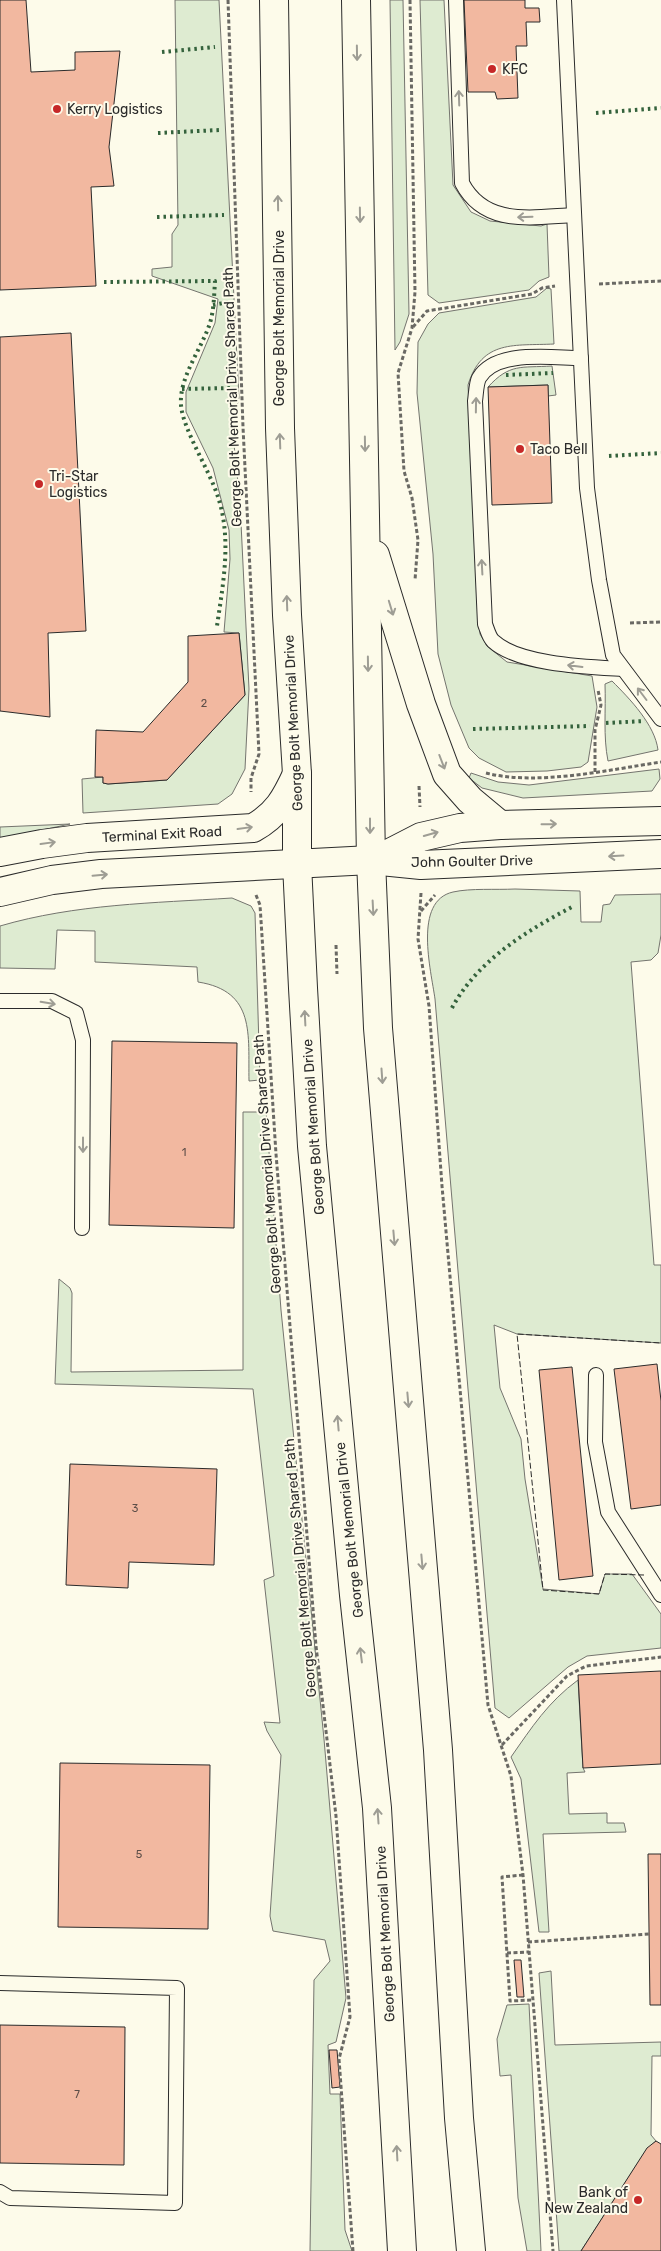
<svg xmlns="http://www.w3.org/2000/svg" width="661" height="2251" font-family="Rubik,sans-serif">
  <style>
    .green { fill: #deebd1; stroke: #74746e }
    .building { fill: #f2b8a0; stroke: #2b2b2b }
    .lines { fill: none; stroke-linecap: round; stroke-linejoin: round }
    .service-casing { stroke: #2b2b2b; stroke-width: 16 }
    .minor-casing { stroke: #2b2b2b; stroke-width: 30 }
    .tertiary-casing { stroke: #2b2b2b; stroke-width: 30 }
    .primary-casing { stroke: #2b2b2b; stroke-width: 30 }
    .path { stroke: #6a6964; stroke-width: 3; stroke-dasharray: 4 2.5; stroke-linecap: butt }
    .service { stroke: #fdfbea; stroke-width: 14 }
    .minor { stroke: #fdfbea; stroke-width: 28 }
    .tertiary { stroke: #fdfbea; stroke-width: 28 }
    .primary { stroke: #fdfbea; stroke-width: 28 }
    .hedge { stroke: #34623c; stroke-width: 4; stroke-dasharray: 2.5 4; stroke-linecap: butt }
    .fence { stroke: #2b2b2b; stroke-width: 1; stroke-dasharray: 6 2.5; stroke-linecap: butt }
    .oneway { stroke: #9e9d94 }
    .poi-dot { fill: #c62828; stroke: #fdfbea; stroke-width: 2 }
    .labels { text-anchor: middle; stroke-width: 4; stroke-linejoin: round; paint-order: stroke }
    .number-label { font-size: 11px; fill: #5d4e48 }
    .poi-label { font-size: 14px; fill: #2b2b2b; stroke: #fdfbea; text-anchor: start }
    .street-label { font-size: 14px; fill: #2b2b2b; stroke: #fdfbea }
  </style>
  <rect width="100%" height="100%" fill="#fdfbea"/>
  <g class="green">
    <path d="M175 0H219L239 398 232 425 240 502 249 689 245 769 232 794 218 804 83 813 82 779 103 777V783L108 784 167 780 245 695 239 633 224 632 230 559 229 530 213 468 186 412V392L215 323 218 299 152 276V269L172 267V234L178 225Z"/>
    <path d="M390 0H403L409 314 400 342 395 350Z"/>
    <path d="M420 0H444L453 185 471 212 490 221 541 226 547 224 549 277 539 281 529 290 439 303 428 295Z"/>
    <path d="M547 288 551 289 554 344C515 346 482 339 468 385L480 634 487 646 507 662 592 676 597 707 588 762 581 767 547 771 506 772 479 758 469 748 451 705 438 654 433 554 417 393 418 342 428 324 439 313 536 297Z"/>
    <path d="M552 366 556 395 548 396V385L488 387C510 363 521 368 552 366Z"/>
    <path d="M612 681C630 699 655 725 658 750L608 761C603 736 606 710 605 684Z"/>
    <path d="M659 769 660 779 652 791 523 798 482 788 469 778 471 773 498 782 529 785Z"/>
    <path d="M70 824 0 839V827Z"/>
    <path d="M515 889 580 891 581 922H601L603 905 610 904 615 895 661 894V935L658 953 651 960 631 962 654 1265H661V1343L517 1334 494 1325 500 1388 521 1439 525 1479 543 1589 599 1594 605 1574H632L661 1614V1648L587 1656 568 1667 509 1718 495 1708 435 999C431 970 413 901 453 892 471 888 496 890 515 889Z"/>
    <path d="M232 898 251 906 255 913 260 1080 249 1081C248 1035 256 991 198 982L197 967 95 962V931L57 930 55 969 0 968V926C75 904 154 903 232 898Z"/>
    <path d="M243 1112H266L281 1310 324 1739 346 1998 336 2042 328 2045 330 2094H340L345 2230 352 2251H310L314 1980 330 1961 325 1940 273 1931 270 1916 281 1755 267 1731 264 1722 280 1723 264 1580 274 1576 253 1389 55 1384 59 1279 70 1288 72 1293 71 1372 243 1370Z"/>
    <path d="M578 1680 583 1768 585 1772 567 1773 569 1814 607 1813V1823H624L626 1832 543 1834 549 1932H539L521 1779 511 1757C532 1727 548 1702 578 1680Z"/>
    <path d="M551 1971 555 2045 661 2042V2056H652L651 2135 656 2141 647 2149 581 2251H559L539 1973Z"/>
    <path d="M529 2004 541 2251H527L518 2198 511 2075 500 2076 497 2039 507 2005Z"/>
  </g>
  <g class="building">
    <path d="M0 0H26L31 72 75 70V52L120 51 109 147 114 186 91 187 96 286 0 290Z"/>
    <path d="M464 0H525V8H539L540 22H526L527 46H516L518 98 497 99 495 92H468Z"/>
    <path d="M71 333 86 631 48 633 50 717 0 711V337Z"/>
    <path d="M548 385 552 503 492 505 488 387Z"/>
    <path d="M239 633 245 695 167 780 108 784 103 783V777H95L96 730 143 732 188 682V636Z"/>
    <path d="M112 1041 237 1043 234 1228 109 1225Z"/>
    <path d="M657 1364 661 1401V1505L631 1509 614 1369Z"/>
    <path d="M572 1367 593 1576 559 1580 539 1370Z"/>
    <path d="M70 1464 217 1469 214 1565 129 1562 128 1588 66 1585Z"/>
    <path d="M661 1671V1764L583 1768 578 1675Z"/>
    <path d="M60 1763 210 1765 208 1929 58 1927Z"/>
    <path d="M648 1854H661V2005H650Z"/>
    <path d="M514 1960H521L524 1997H517Z"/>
    <path d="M0 2025 125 2027 124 2165 0 2163Z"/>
    <path d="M329 2050H337L340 2087 332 2088Z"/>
    <path d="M656 2141 661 2144V2251H581L647 2148Z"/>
  </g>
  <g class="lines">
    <defs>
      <g id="service">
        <path d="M456 0 462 183C485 227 532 217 574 215"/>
        <path d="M564 0 587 488 599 580 613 655 661 719"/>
        <path d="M581 358C552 358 496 349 479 378 476 384 476 395 475 401L485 624C487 629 489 637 493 641 519 665 589 667 623 669"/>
        <path d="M0 1001H52L76 1013 83 1040 82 1228"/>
        <path d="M596 1375 595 1442 608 1512 661 1595"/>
        <path d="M0 1983 177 1988 175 2203 10 2198 0 2192"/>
      </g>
      <g id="minor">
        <path d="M371 860 386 855 421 837 460 828 500 825 661 821"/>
        <path d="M371 860 421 865 661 854"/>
      </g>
      <g id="tertiary">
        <path d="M0 852 42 844 87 838 253 828C277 815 286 798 297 774"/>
        <path d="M0 892 52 880 101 874 371 860"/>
      </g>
      <g id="primary">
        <path d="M274 0 280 428 287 615 297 774V864L303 988 312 1146 354 1595 377 1808 402 2251"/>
        <path d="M356 0 371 860 378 1028 438 1750 459 2118 471 2251"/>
        <path d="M375 555 421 704 447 774 470 800 500 825"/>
      </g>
    </defs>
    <use href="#service" class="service-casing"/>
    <use href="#minor" class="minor-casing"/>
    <use href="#tertiary" class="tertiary-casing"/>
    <use href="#primary" class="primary-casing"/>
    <g class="path">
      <path d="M228 0 243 427 259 754 251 778V792"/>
      <path d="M410 0 415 292 412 328 398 373 404 471 412 498 418 540 415 580"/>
      <path d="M599 284 661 281"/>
      <path d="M413 327 427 311 532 294 542 288 555 286"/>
      <path d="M630 623 661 622"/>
      <path d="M595 772V730L601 705 598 690"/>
      <path d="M486 773C537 786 608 770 661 762"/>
      <path d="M419 786 420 807"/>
      <path d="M421 893 418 939 429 1006 442 1186 488 1705 511 1776 523 1875 553 2251"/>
      <path d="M256 895 260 905 276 1154 316 1646 336 1816 350 2017 339 2059 353 2251"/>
      <path d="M421 911 435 895"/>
      <path d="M336 945 337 974"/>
      <path d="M502 1745 567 1676 586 1666 661 1657"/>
      <path d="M523 1875 502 1877 510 2001 533 2000"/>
      <path d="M528 1942 649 1934"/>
      <path d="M507 1953 529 1952"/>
    </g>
    <use href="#service" class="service"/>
    <use href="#minor" class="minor"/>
    <use href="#tertiary" class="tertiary"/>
    <use href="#primary" class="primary"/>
    <g class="hedge">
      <path d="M162 52 215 47"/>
      <path d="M596 113 661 108"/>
      <path d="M158 133 220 130"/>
      <path d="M157 217 224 215"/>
      <path d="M104 282 215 281C214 296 214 312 209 326 200 351 179 378 181 405 183 430 210 471 218 497 232 539 223 584 217 626"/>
      <path d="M213 305 229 302"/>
      <path d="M506 375 553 373"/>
      <path d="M182 389 231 388"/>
      <path d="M609 456 661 453"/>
      <path d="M606 723 645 721"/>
      <path d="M473 729 590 726"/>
      <path d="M452 1008C477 961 526 931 572 907"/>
    </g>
    <path class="fence" d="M644 1575 605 1574 599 1594 543 1590 517 1334 661 1343"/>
  </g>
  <defs><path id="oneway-shaft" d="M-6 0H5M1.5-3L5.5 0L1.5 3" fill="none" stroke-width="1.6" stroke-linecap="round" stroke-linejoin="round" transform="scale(1.25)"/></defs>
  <g class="oneway">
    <use href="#oneway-shaft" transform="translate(357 53) rotate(89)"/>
    <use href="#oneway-shaft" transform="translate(459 98) rotate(-92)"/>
    <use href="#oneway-shaft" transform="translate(278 203) rotate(-91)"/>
    <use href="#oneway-shaft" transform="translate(360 215) rotate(89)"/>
    <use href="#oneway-shaft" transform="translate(525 217) rotate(178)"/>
    <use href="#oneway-shaft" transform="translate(476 405) rotate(-89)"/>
    <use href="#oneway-shaft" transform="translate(280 441) rotate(-92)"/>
    <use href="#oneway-shaft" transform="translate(365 444) rotate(89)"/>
    <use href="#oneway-shaft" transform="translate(482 567) rotate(-93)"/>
    <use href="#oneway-shaft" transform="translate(287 603) rotate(-92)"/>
    <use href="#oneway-shaft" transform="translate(391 608) rotate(73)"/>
    <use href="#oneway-shaft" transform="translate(368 664) rotate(89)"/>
    <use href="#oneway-shaft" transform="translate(575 666) rotate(-173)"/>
    <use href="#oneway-shaft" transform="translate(642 694) rotate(-127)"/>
    <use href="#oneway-shaft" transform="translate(442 762) rotate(69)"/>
    <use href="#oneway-shaft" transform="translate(549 824) rotate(-1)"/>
    <use href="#oneway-shaft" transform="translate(370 826) rotate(90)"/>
    <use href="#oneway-shaft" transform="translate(245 828) rotate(-8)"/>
    <use href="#oneway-shaft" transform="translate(431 834) rotate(-16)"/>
    <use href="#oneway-shaft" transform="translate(48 843) rotate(-8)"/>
    <use href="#oneway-shaft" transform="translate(616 856) rotate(177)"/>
    <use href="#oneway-shaft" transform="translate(100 875) rotate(-5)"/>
    <use href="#oneway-shaft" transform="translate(373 908) rotate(87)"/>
    <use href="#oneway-shaft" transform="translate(48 1003) rotate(9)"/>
    <use href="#oneway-shaft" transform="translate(305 1018) rotate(-93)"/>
    <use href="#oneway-shaft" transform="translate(382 1076) rotate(86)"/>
    <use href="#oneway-shaft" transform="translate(83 1145) rotate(90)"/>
    <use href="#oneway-shaft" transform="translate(394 1238) rotate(85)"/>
    <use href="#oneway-shaft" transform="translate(408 1400) rotate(85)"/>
    <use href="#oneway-shaft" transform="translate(338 1423) rotate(-95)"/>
    <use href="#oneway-shaft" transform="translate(422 1562) rotate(85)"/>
    <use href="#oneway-shaft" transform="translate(361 1655) rotate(-97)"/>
    <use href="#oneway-shaft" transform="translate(378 1816) rotate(-94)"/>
    <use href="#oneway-shaft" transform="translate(397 2153) rotate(-93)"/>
  </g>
  <g class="poi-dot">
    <circle cx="492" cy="69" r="5"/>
    <circle cx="57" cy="109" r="5"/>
    <circle cx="520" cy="449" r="5"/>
    <circle cx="39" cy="484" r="5"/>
    <circle cx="638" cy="2200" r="5"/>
  </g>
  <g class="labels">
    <g class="number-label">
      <text x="204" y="707">2</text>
      <text x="184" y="1156">1</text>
      <text x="135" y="1512">3</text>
      <text x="139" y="1858">5</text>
      <text x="77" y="2098">7</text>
    </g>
    <g class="poi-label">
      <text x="502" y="74">KFC</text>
      <text x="67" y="114">Kerry Logistics</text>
      <text x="530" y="454">Taco Bell</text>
      <text x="49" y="481">Tri-Star<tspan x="49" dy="16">Logistics</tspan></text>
      <text x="628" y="2197" text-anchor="end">Bank of<tspan x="628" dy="16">New Zealand</tspan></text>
    </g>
    <g class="street-label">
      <text transform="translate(279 318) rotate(-90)" y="5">George Bolt Memorial Drive</text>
      <text transform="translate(232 397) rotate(-92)" y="5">George Bolt Memorial Drive Shared Path</text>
      <text transform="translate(293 723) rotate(-93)" y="5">George Bolt Memorial Drive</text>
      <text transform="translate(162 834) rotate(-3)" y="5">Terminal Exit Road</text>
      <text transform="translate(472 861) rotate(-1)" y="5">John Goulter Drive</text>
      <text transform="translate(313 1127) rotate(-94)" y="5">George Bolt Memorial Drive</text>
      <text transform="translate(267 1164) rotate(-94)" y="5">George Bolt Memorial Drive Shared Path</text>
      <text transform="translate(349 1530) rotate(-96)" y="5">George Bolt Memorial Drive</text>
      <text transform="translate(300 1568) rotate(-95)" y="5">George Bolt Memorial Drive Shared Path</text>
      <text transform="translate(385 1934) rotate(-93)" y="5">George Bolt Memorial Drive</text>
    </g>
  </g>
</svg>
